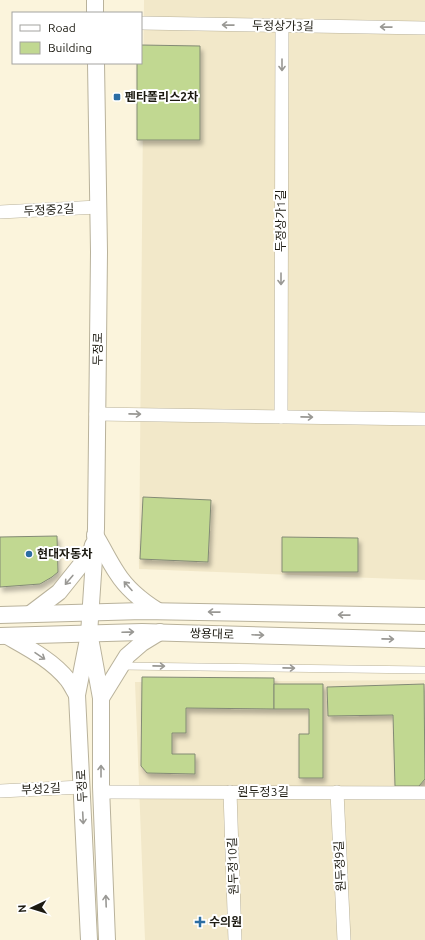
<svg xmlns="http://www.w3.org/2000/svg" width="425" height="940" font-family="Ubuntu,'Noto Sans KR',sans-serif">
  <style>
    .built { fill: #f2e8c9 }
    .building { fill: #c1d891; stroke: #838a75; filter: url(#shadow) }
    .lines { fill: none; stroke-linecap: round; stroke-linejoin: round }
    .service-casing { stroke: #b9b29b; stroke-width: 8 }
    .minor-casing { stroke: #b9b29b; stroke-width: 14 }
    .tertiary-casing { stroke: #b9b29b; stroke-width: 18 }
    .service { stroke: #fff; stroke-width: 7 }
    .minor { stroke: #fff; stroke-width: 13 }
    .tertiary { stroke: #fff; stroke-width: 16 }
    .oneway { stroke: #999894 }
    .poi-dot { fill: #2b6da3; stroke: #fff; stroke-width: 1.5 }
    .labels { text-anchor: middle; stroke-width: 4; stroke-linejoin: round; paint-order: stroke }
    .street-label { font-size: 12px; fill: #1c1a11; stroke: #fff }
    .poi-label { font-size: 12px; font-weight: bold; fill: #1c1a11; stroke: #fff; text-anchor: start }
  </style>
  <defs>
    <filter id="shadow"><feDropShadow dx="2.5" dy="4.5" stdDeviation="2" flood-color="#0004"/></filter>
  </defs>
  <rect width="100%" height="100%" fill="#fbf4dc"/>
  <g class="built">
    <path d="M144 0H425V580L139 569Z"/>
    <path d="M425 680V940H145L135 682Z"/>
  </g>
  <g class="building">
    <path d="M141 45 200 46V140H137V63H141Z"/>
    <path d="M143 497 211 500 208 562 140 559Z"/>
    <path d="M57 536 58 572 52 577 40 584 0 587V537Z"/>
    <path d="M282 537 358 538V572H282Z"/>
    <path d="M142 677 274 678V709L186 708V733H172V754H195V774L147 773 141 766Z"/>
    <path d="M274 684H323V778H299V734H309V709H274Z"/>
    <path d="M424 684 425 779 419 786H395L393 715 328 716 327 687Z"/>
  </g>
  <g class="lines">
    <defs>
      <path id="service" d="M122 666 425 670"/>
      <g id="minor">
        <path d="M141 23 425 28"/>
        <path d="M0 212 98 207"/>
        <path d="M96 414 425 419"/>
        <path d="M281 417 282 26"/>
        <path d="M0 791 82 787"/>
        <path d="M101 792 425 793"/>
        <path d="M230 792 235 940"/>
        <path d="M337 792 344 940"/>
      </g>
      <g id="tertiary">
        <path d="M95 13V0"/>
        <path d="M95 535C103 548 109 561 117 573 127 589 142 601 158 611"/>
        <path d="M30 614 59 592 91 552 93 545"/>
        <path d="M0 615 143 611 425 616"/>
        <path d="M0 636 142 632 425 640"/>
        <path d="M7 636C28 648 52 660 68 680 71 684 74 690 77 695"/>
        <path d="M91 643 101 698V787L107 940"/>
        <path d="M101 698 127 656 142 643 160 632"/>
        <path d="M89 940 77 695 89 634 96 529 99 252 96 63"/>
      </g>
    </defs>
    <use href="#service" class="service-casing"/>
    <use href="#minor" class="minor-casing"/>
    <use href="#tertiary" class="tertiary-casing"/>
    <use href="#service" class="service"/>
    <use href="#minor" class="minor"/>
    <use href="#tertiary" class="tertiary"/>
  </g>
  <defs><path id="oneway-shaft" d="M-6 0H5M1.5-3L5.5 0L1.5 3" fill="none" stroke-width="1.6" stroke-linecap="round" stroke-linejoin="round"/></defs>
  <g class="oneway">
    <use href="#oneway-shaft" transform="translate(228 25) rotate(-179)"/>
    <use href="#oneway-shaft" transform="translate(386 27) rotate(-179)"/>
    <use href="#oneway-shaft" transform="translate(282 65) rotate(90)"/>
    <use href="#oneway-shaft" transform="translate(281 279) rotate(90)"/>
    <use href="#oneway-shaft" transform="translate(135 414) rotate(1)"/>
    <use href="#oneway-shaft" transform="translate(307 417) rotate(1)"/>
    <use href="#oneway-shaft" transform="translate(69 580) rotate(130)"/>
    <use href="#oneway-shaft" transform="translate(128 586) rotate(-132)"/>
    <use href="#oneway-shaft" transform="translate(214 612) rotate(-179)"/>
    <use href="#oneway-shaft" transform="translate(344 615) rotate(-179)"/>
    <use href="#oneway-shaft" transform="translate(128 632) rotate(-2)"/>
    <use href="#oneway-shaft" transform="translate(258 635) rotate(2)"/>
    <use href="#oneway-shaft" transform="translate(388 639) rotate(1)"/>
    <use href="#oneway-shaft" transform="translate(40 656) rotate(34)"/>
    <use href="#oneway-shaft" transform="translate(159 666) rotate(1)"/>
    <use href="#oneway-shaft" transform="translate(289 668) rotate(1)"/>
    <use href="#oneway-shaft" transform="translate(101 771) rotate(-90)"/>
    <use href="#oneway-shaft" transform="translate(83 818) rotate(87)"/>
    <use href="#oneway-shaft" transform="translate(106 901) rotate(-92)"/>
  </g>
  <g class="poi-dot">
    <rect x="113" y="93" width="8" height="8" rx="2"/>
    <circle cx="29" cy="554" r="4"/>
    <path d="M198 916h4v4h4v4h-4v4h-4v-4h-4v-4h4z"/>
  </g>
  <g class="labels">
    <g class="street-label">
      <text transform="translate(283 26) rotate(1)" y="4">두정상가3길</text>
      <text transform="translate(49 210) rotate(-3)" y="4">두정중2길</text>
      <text transform="translate(281 221) rotate(-90)" y="4">두정상가1길</text>
      <text transform="translate(98 349) rotate(-89)" y="4">두정로</text>
      <text transform="translate(212 634) rotate(2)" y="4">쌍용대로</text>
      <text transform="translate(82 786) rotate(-93)" y="4">두정로</text>
      <text transform="translate(41 789) rotate(-3)" y="4">부성2길</text>
      <text x="263" y="796">원두정3길</text>
      <text transform="translate(233 866) rotate(-92)" y="4">원두정10길</text>
      <text transform="translate(340 866) rotate(-93)" y="4">원두정9길</text>
    </g>
    <g class="poi-label">
      <text x="125" y="101">펜타폴리스2차</text>
      <text x="37" y="558">현대자동차</text>
      <text x="209" y="926">수의원</text>
    </g>
  </g>
  <rect x="12" y="12" width="130" height="52" fill="#ffffff" stroke="#a4a3a0"/>
  <rect x="20" y="25" width="20" height="6" fill="#ffffff" stroke="#a4a3a0"/>
  <text x="48" y="32" font-size="12" fill="#1c1a11">Road</text>
  <rect x="20" y="42" width="20" height="12" fill="#c1d891" stroke="#a4a3a0"/>
  <text x="48" y="52" font-size="12" fill="#1c1a11">Building</text>
  <g transform="translate(32 908) rotate(266)" stroke="#ffffff" stroke-width="3" paint-order="stroke">
  <path d="M0-3L7 15L0 10L-7 15Z" fill="#1c1a11"/>
  <text y="-6" font-size="11" font-weight="bold" text-anchor="middle" fill="#1c1a11">N</text>
  </g>
</svg>
